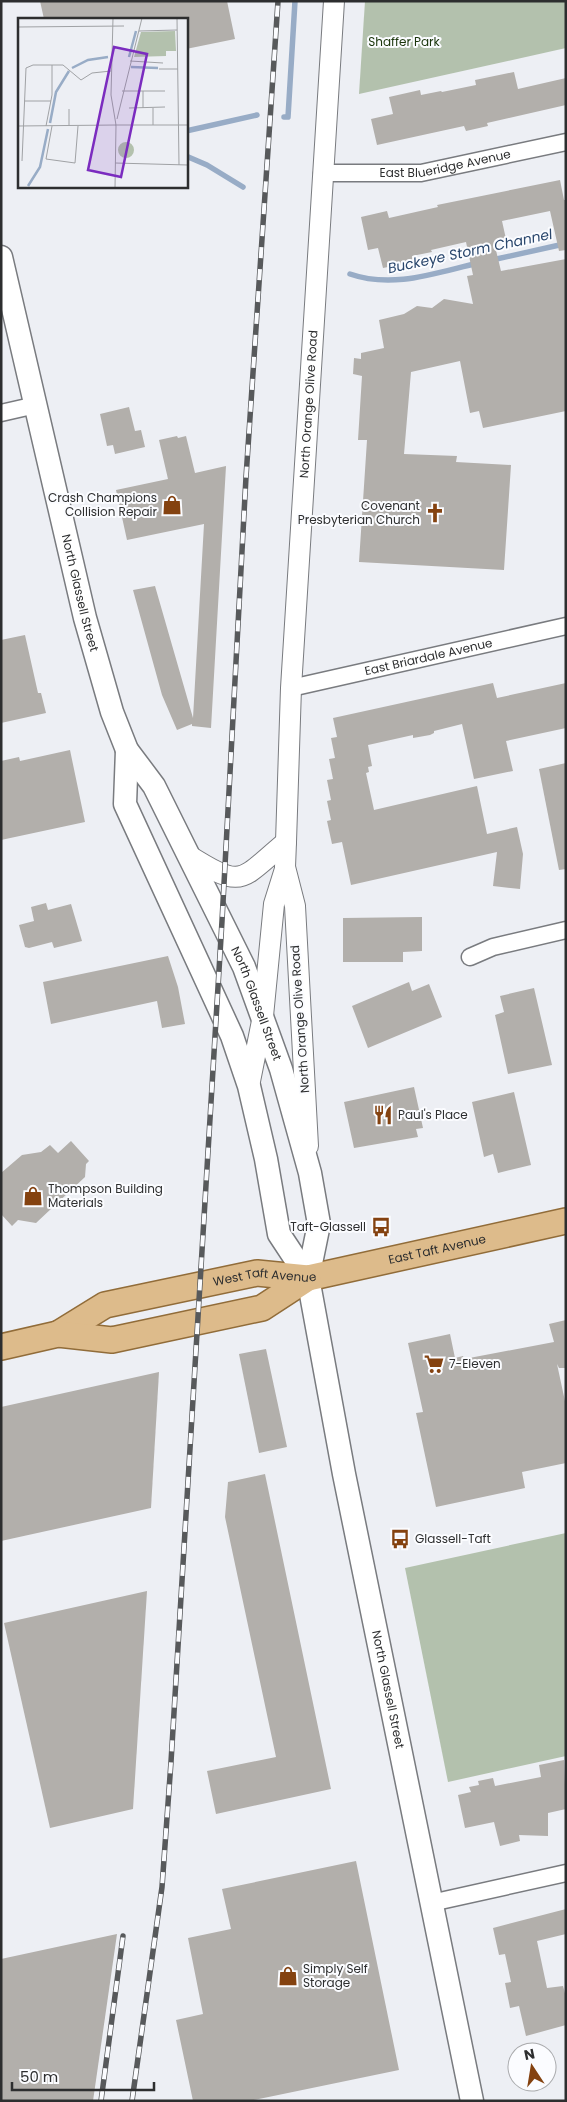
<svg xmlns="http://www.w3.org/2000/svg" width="567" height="2102" font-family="Poppins,sans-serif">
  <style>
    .green { fill: #b3c1ad }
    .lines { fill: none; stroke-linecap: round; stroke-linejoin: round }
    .stream { stroke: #98acc6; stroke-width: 5.5 }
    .building { fill: #b2afab }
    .minor-casing { stroke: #797b7f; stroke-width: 19 }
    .tertiary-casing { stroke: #797b7f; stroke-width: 22 }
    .secondary-casing { stroke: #797b7f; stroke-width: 25 }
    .primary-casing { stroke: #916c39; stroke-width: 28 }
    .minor { stroke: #fff; stroke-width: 16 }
    .tertiary { stroke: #fff; stroke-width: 20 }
    .secondary { stroke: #fff; stroke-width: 22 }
    .primary { stroke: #ddbb8b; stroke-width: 25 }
    .rail-casing { stroke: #57595b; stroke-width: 5.5 }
    .rail { stroke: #fbfcff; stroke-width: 4; stroke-dasharray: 11; stroke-linecap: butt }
    .labels { text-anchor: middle; stroke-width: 4; stroke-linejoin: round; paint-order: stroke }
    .park-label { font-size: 12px; fill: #1a350b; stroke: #fbfcff }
    .street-label { font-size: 12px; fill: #2d2e2f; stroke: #fbfcff }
    .poi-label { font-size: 12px; fill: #2d2e2f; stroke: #fbfcff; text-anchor: start }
    .water-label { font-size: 14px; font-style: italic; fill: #29466c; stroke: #fbfcff }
    .inset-river { fill: none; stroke: #98acc6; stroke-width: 2.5 }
    .inset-road { fill: none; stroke: #a0a2a5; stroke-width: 1 }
    .view { fill: #7b2cbf; fill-opacity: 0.15; stroke: #7b2cbf; stroke-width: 2.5 }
    .inset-edge { fill: none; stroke: #2d2e2f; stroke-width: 2.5 }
  </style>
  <rect width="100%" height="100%" fill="#edeff4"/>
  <g class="green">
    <path d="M365 1H566V48L359 94Z"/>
    <path d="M566 1533V1756L448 1782 405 1568Z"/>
  </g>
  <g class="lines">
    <g class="stream">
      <path d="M284 117H288L295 1"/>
      <path d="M186 131 257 115"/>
      <path d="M186 156 207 165 243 187"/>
      <path d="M492 260 564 244"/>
      <path d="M350 274C393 289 435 273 478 263"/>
    </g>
  </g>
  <g class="building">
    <path d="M40 1H227L235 39 186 49V19H44Z"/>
    <path d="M514 72 518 89 566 78V105L487 123 488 126 466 131 464 126 377 145 371 119 393 114 389 97 420 90 421 95 441 91 442 92 476 85 475 80Z"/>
    <path d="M560 180 564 200H566V250L559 251 550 211 502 221 506 239 494 242 501 271 566 259V411L483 428 479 411 470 413 460 361 411 372 404 454 457 456 456 462 511 465 504 570 359 562 367 440H358L362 376 353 374 354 358 361 359V353L384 348 379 320 404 314 417 306 432 308 444 299 473 304 467 276 473 275 466 242 431 250 432 252 412 256 413 262 383 268 378 248 368 250 361 217 387 211 389 218 438 207 437 205Z"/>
    <path d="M129 407 135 431 141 430 145 447 115 454 113 445 107 446 100 414Z"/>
    <path d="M177 436 178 438 186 436 195 473 226 466 211 728 192 726V724L177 730 162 695 133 590 155 586 193 718 204 524 127 540 116 490 168 479 159 440Z"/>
    <path d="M25 635 38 693H41L46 713 1 723V640Z"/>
    <path d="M493 683 497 698 566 683V728L506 741 513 771 474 779 462 724 434 731V733L430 735 413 738V735L368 745 372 766 368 767 369 772 366 773 374 810 477 786 487 834 517 827 523 854 520 889 493 886 497 852 351 885 342 842 332 844 327 821 331 820 327 801 331 800 327 780 333 779 329 759 335 758 331 738 337 737 333 718Z"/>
    <path d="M70 750 85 822 1 840V761L19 757 20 761Z"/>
    <path d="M566 763V869L559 870 539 769Z"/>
    <path d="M46 903 48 910 71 904 82 941 54 948 52 942 29 948 25 947 19 925 34 921 31 907Z"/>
    <path d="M422 917V951L403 952V962H343V918Z"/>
    <path d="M168 956 178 987 185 1024 162 1028 157 1001 51 1024 43 982Z"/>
    <path d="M409 982 412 991 429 984 442 1017 368 1048 352 1006Z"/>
    <path d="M534 988 552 1065 508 1074 495 1015 504 1012 500 996Z"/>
    <path d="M414 1087 423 1128 416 1129 418 1137 354 1148 344 1102Z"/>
    <path d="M514 1092 531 1165 498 1173 493 1154 484 1157 472 1102Z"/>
    <path d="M71 1141 89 1161 86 1164 85 1177 36 1223 18 1220 12 1226 1 1214V1173L22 1155 41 1152 50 1145 58 1153Z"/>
    <path d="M566 1320V1368H559L557 1364 566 1406V1463L522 1472 525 1488 436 1507 416 1413 423 1412 408 1343 450 1334 455 1358 463 1356 464 1359 554 1342 549 1324Z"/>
    <path d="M266 1349 287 1447 259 1453 239 1354Z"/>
    <path d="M159 1372 151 1508 1 1541V1407Z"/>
    <path d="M265 1474 331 1789 216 1814 207 1771 276 1757 225 1517 228 1482Z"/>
    <path d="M147 1591 133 1809 50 1828 4 1623Z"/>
    <path d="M564 1760 566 1809 548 1813V1836L519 1835 520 1841 500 1846 494 1822 465 1828 458 1795 471 1792 469 1787 479 1785 478 1781 493 1778 495 1786 541 1777 539 1765Z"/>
    <path d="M356 1861 399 2070 249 2101H193L176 2020 203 2014 188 1938 231 1929 222 1889Z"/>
    <path d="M566 1909V1934L537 1941 547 1988 563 1986 566 1997V2025L526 2036 519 2006 510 2008 505 1983 511 1982 505 1954 499 1955 493 1928Z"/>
    <path d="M117 1934 93 2101H1V1959Z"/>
  </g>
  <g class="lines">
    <defs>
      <g id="minor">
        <path id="s1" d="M322 173H421L566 142"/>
        <path d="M1 413 36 405"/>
        <path id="s2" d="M291 688 566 626"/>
        <path d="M470 957 493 947 566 930"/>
        <path d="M431 1903 566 1873"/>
      </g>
      <g id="tertiary">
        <path d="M188 855C244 890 239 881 286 842"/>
        <path d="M249 1086 263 1016 274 904 285 869"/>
        <path id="s3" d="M308 1146 295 906 285 867 286 842 291 688 334 1"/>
      </g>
      <g id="secondary">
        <path id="s4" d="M1 257 85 618 112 712 127 750 154 786 244 967 281 1069 310 1173 319 1224 308 1278 344 1474 472 2101"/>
        <path d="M127 750 125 804 232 1036 249 1086 266 1159 279 1234 308 1278"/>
      </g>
      <g id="primary">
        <path id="s5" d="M58 1334 105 1305 257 1273 308 1278 566 1221"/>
        <path d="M1 1347 58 1334 112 1340 262 1308 308 1278"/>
      </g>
    </defs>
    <use href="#minor" class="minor-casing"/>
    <use href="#tertiary" class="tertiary-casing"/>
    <use href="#secondary" class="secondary-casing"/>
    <use href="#primary" class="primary-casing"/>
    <use href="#minor" class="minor"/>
    <use href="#tertiary" class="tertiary"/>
    <use href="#secondary" class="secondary"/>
    <use href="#primary" class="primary"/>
    <defs>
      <g id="rail">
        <path d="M101 2101 123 1936"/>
        <path d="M132 2101 162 1887 171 1762 222 921 246 477 278 1"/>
      </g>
    </defs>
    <use href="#rail" class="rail-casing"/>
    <use href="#rail" class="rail"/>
  </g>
  <defs>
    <symbol id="shop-bare" viewBox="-9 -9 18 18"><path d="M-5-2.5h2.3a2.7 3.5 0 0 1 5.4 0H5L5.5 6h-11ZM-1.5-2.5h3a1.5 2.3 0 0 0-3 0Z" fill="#844210" stroke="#fbfcff" stroke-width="2.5" paint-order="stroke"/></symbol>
    <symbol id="church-bare" viewBox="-9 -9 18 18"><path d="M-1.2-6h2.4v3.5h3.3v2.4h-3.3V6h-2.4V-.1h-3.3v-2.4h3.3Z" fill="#844210" stroke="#fbfcff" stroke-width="2.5" paint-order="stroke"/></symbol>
    <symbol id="restaurant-bare" viewBox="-9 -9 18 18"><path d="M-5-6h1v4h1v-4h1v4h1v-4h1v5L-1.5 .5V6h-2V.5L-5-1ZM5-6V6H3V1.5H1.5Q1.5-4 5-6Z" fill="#844210" stroke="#fbfcff" stroke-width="2.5" paint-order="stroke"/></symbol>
    <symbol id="bus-bare" viewBox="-9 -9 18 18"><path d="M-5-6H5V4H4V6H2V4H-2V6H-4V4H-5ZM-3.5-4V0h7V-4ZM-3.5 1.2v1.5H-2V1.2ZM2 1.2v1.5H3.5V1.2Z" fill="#844210" stroke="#fbfcff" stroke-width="2.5" paint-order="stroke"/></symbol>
    <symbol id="supermarket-bare" viewBox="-9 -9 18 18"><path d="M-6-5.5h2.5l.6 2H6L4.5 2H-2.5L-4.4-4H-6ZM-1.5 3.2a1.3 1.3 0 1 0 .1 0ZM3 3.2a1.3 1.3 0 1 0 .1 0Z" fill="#844210" stroke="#fbfcff" stroke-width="2.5" paint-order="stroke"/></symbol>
  </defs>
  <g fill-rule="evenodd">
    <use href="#shop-bare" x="158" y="491" width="28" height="28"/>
    <use href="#church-bare" x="421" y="499" width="28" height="28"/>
    <use href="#restaurant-bare" x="369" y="1101" width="28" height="28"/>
    <use href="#shop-bare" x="19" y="1182" width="28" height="28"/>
    <use href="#bus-bare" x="367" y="1213" width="28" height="28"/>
    <use href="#supermarket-bare" x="420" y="1350" width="28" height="28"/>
    <use href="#bus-bare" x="386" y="1525" width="28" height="28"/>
    <use href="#shop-bare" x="274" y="1962" width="28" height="28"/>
  </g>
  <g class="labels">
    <g class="park-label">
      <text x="404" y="46">Shaffer Park</text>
    </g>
    <g class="street-label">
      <text dy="4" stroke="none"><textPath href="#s1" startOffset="124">East Blueridge Avenue</textPath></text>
      <text dy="4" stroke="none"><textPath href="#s3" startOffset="744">North Orange Olive Road</textPath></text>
      <text dy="4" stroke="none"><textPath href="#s4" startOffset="345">North Glassell Street</textPath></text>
      <text dy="4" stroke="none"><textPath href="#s2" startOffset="141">East Briardale Avenue</textPath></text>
      <text dy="4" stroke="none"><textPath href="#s4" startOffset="795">North Glassell Street</textPath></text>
      <text transform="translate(300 1019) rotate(-94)" y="4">North Orange Olive Road</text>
      <text dy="4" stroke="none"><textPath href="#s5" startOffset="394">East Taft Avenue</textPath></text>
      <text dy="4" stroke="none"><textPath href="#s5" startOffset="218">West Taft Avenue</textPath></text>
      <text dy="4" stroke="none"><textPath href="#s4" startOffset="1499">North Glassell Street</textPath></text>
    </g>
    <g class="poi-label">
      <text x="157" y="502" text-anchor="end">Crash Champions<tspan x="157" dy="14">Collision Repair</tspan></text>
      <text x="420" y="510" text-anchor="end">Covenant<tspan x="420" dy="14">Presbyterian Church</tspan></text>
      <text x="398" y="1119">Paul's Place</text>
      <text x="48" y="1193">Thompson Building<tspan x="48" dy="14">Materials</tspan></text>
      <text x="366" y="1231" text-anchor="end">Taft-Glassell</text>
      <text x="449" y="1368">7-Eleven</text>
      <text x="415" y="1543">Glassell-Taft</text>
      <text x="303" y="1973">Simply Self<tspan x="303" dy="14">Storage</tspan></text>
    </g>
    <g class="water-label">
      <text transform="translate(470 251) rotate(-12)" y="5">Buckeye Storm Channel</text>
    </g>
  </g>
  <g transform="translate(18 18)">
    <rect width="170" height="170" fill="#edeff4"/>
    <path d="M123 14 157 13 158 33H148V38L116 39ZM100 132a8 8 0 1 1 16 0a8 8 0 1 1-16 0Z" fill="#b3c1ad"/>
    <path class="inset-river" d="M111 39 118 13M113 49 140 50M54 50 70 42 90 39M32 105 38 74 51 53M10 168 22 149 30 111"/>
    <path class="inset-road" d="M95 0 93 77 98 107 97 170M159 0 161 147M0 9 106 8M121 13 159 12M112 43 145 45M141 51H160M104 73H147M125 73V90M6 83H33M111 90 147 89M135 90V107M51 91V108M99 101 124 0M97 107H170M0 108 98 107M28 108 34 77V47M34 108 28 141 57 145 60 108M4 143 8 50 15 47H45L63 62 74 55 93 53M97 145 170 147"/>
    <path class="view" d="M96 29 129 36 103 159 70 152Z"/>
    <rect width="170" height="170" class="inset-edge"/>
  </g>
  <rect width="567" height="2102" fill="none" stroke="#2d2e2f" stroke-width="5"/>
  <g transform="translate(532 2067) rotate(348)"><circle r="24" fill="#fbfcff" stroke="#a9aaac"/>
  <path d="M0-4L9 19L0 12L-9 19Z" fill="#844210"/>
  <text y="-8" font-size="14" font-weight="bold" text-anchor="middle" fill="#2d2e2f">N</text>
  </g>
  <path d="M12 2082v8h142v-8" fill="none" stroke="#2d2e2f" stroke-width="2.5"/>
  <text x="20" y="2082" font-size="15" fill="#2d2e2f" stroke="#fbfcff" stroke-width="4" paint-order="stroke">50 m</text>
</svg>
